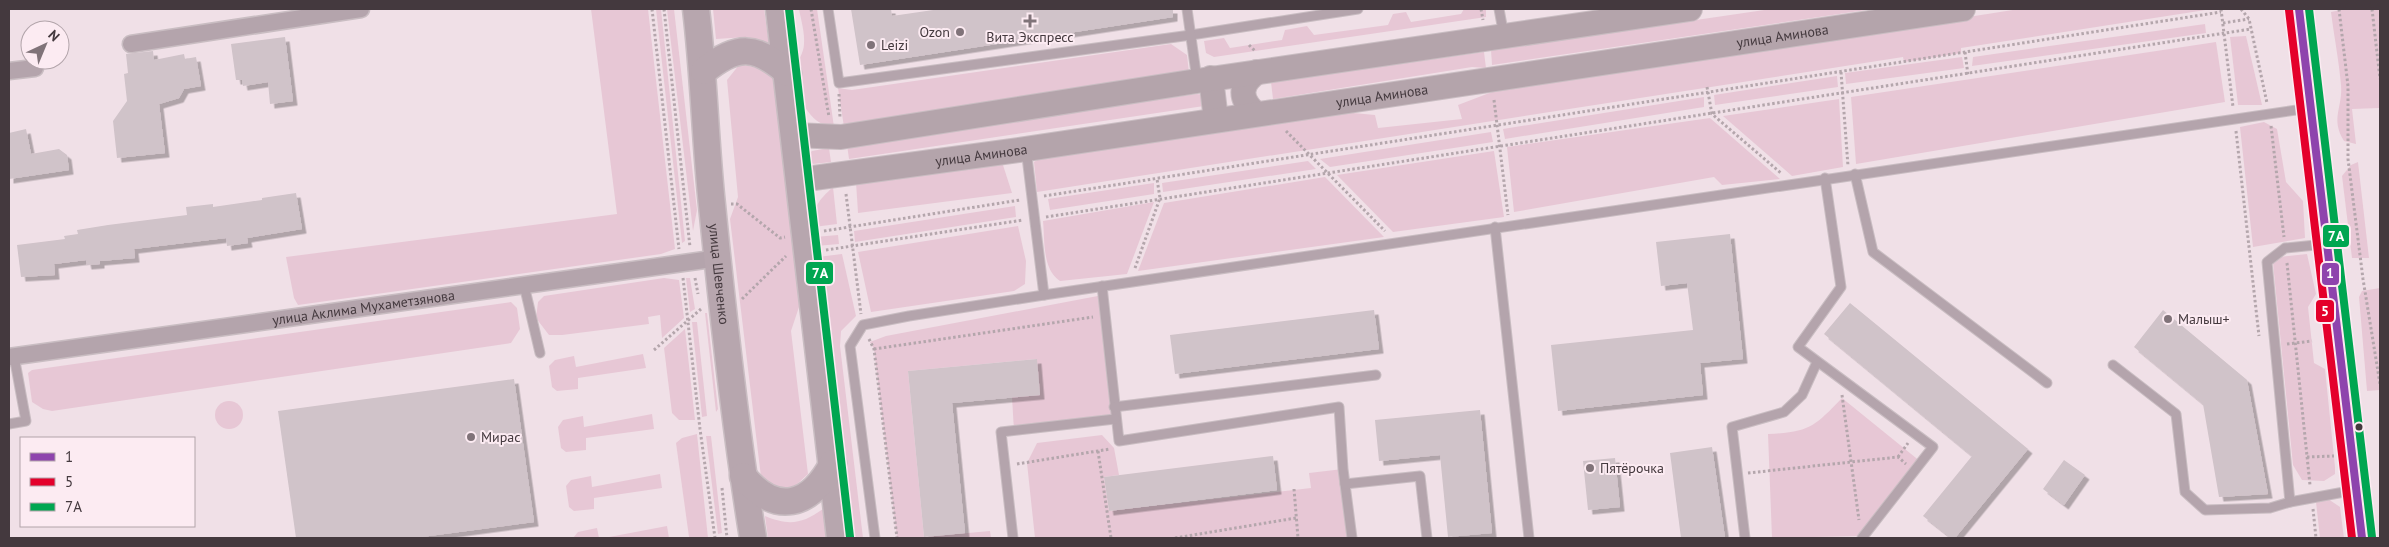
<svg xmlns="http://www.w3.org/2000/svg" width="2389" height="547" font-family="'PT Sans',sans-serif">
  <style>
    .green { fill: #e7c7d5 }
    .building { fill: #d0c3c9; filter: url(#shadow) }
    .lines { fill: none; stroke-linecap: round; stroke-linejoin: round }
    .lane-casing { stroke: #c9bdc2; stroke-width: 11 }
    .street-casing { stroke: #c9bdc2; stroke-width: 19 }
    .secondary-casing { stroke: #c9bdc2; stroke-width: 26 }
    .primary-casing { stroke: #c9bdc2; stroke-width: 29 }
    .path { stroke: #b4a6ac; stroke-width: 3; stroke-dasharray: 2.5 2.5; stroke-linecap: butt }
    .lane { stroke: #b4a4ac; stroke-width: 9 }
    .street { stroke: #b4a4ac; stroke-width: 16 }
    .secondary { stroke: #b4a4ab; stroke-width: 24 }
    .primary { stroke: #b7a6ae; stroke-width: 26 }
    .bus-1-casing { stroke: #fcebf2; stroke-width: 11 }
    .bus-2-casing { stroke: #fcebf2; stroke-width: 11 }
    .bus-3-casing { stroke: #fcebf2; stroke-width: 11 }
    .bus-1 { stroke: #8e44ad; stroke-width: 8 }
    .bus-2 { stroke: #e4002b; stroke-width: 8 }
    .bus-3 { stroke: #00a651; stroke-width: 8 }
    .poi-dot { fill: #807379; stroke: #fcebf2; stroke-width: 2 }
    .bus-dot { fill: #44393e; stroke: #fcebf2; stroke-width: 2 }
    .labels { text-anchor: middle; stroke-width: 4; stroke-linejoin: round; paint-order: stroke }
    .poi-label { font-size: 14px; fill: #44393e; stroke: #fcebf2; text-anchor: start }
    .street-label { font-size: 14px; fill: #44393e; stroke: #fcebf2 }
    .line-badge { stroke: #fcebf2; stroke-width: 2 }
    .badge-label { font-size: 14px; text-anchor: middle; font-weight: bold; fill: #fff }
  </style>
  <defs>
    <filter id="shadow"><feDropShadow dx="4.5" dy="4.5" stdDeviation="0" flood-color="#0004"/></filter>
  </defs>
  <rect width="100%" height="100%" fill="#f0e0e7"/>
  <g class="green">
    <path d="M591 9H648L675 249 661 254 298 305 294 298 286 257 617 214Z"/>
    <path d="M656 9H661L685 241 682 243Z"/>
    <path d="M667 9H674L697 210 693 231Z"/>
    <path d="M713 9H764L769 44 747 37 716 39Z"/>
    <path d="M799 9H817L834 127C809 126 794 93 796 70 797 61 804 53 804 44 805 33 801 20 799 9Z"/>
    <path d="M1464 9H1486V17L1214 57 1206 53 1204 41 1224 38 1230 48 1282 40 1285 30 1307 26 1314 35 1388 25 1393 14 1406 12 1411 22 1461 14Z"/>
    <path d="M1771 9H1873L1492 65 1491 50Z"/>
    <path d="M2019 9H2212L1961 48V53L1904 62 1903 57 1037 192 1034 162 1044 156 1278 124 1332 111 1375 115 1378 128 1462 119 1458 105 1492 92Z"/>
    <path d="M2345 9H2380V105L2379 108 2352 109 2356 144 2344 141C2330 118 2343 108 2341 85 2339 61 2334 36 2331 12Z"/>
    <path d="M2205 24 2206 33 1972 66 1973 57Z"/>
    <path d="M2246 36 2262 105H2238L2230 37Z"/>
    <path d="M2216 42 2225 102 1856 164 1851 97Z"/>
    <path d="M1171 44 1187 55 1189 73 844 127 838 88 852 90Z"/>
    <path d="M1484 52 1486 68 1472 67 1273 99 1271 82Z"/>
    <path d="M1962 57 1964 68 1846 84 1845 73Z"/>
    <path d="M739 65 758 67 773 78 800 304 791 331 808 474 793 488H773L761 477 730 219 738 197 727 80Z"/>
    <path d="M1837 76 1838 87 1715 105 1714 95Z"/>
    <path d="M1197 94 1204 95V106L849 159 847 145Z"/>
    <path d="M1704 97V107L1505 139 1503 129Z"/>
    <path d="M1839 99 1843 167 1792 176 1723 116Z"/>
    <path d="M1710 118 1780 179 1722 185 1714 177 1514 212 1507 147Z"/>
    <path d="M2264 122 2277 129 2286 182 2303 201 2305 238 2253 247 2240 127Z"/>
    <path d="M1491 132 1493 142 1330 167 1320 159Z"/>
    <path d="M829 148 831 162 813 164 810 161 809 154 812 151Z"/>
    <path d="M1494 151 1504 217 1393 232 1337 175Z"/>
    <path d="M1308 161 1316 169 1163 192 1162 183Z"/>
    <path d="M1002 162 1012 193 858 213 856 182Z"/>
    <path d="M2358 162 2369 258H2352L2342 176 2351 165Z"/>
    <path d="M1325 177 1384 237 1138 271 1164 203Z"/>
    <path d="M1154 183V194L1050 210 1048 199Z"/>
    <path d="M833 187 837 224 814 227C812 207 819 200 833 187Z"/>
    <path d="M1154 202 1127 274 1060 281C1042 269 1045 241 1043 221Z"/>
    <path d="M1015 206 1016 217 855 242 854 231Z"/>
    <path d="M1018 226 1026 261 1025 284 1014 291 871 312 858 252Z"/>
    <path d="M838 235 839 244 816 246 815 237Z"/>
    <path d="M842 254 856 316 841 331 840 346 863 538H848L818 257Z"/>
    <path d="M2307 254 2316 294 2308 307 2314 363 2325 369 2335 467V474L2324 481 2302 480 2293 465 2273 263 2280 257Z"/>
    <path d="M664 278 679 280 684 318 662 338 660 315 648 317 649 324 562 335H549L536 318 538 302 544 296Z"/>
    <path d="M686 278H690L695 309 690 312Z"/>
    <path d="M2380 288V390L2367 391 2359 297 2362 291Z"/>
    <path d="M1103 295 1115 419 1014 431 1012 397 1040 395 1036 359 908 371 924 537 990 531 991 538H897L874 349 870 342 886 336Z"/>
    <path d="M511 302 517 308 520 329 511 343 52 411 43 409 32 402 28 373 32 370Z"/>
    <path d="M705 313H707L718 409 716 412Z"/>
    <path d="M692 322H697L707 416 702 417Z"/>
    <path d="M685 329 695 420H679L672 413 664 348Z"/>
    <path d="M643 354 646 368 578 378V389L557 391 552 387 549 366 555 360 574 356 576 367Z"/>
    <path d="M1842 398 1921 462 1862 536 1772 538 1768 434C1810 432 1814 427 1842 398Z"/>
    <circle cx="229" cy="415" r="14"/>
    <path d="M652 414 654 429 586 438V450L566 452 561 448 558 427 563 420 583 416 584 427Z"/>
    <path d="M697 434 708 538 689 537 676 443 682 438Z"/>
    <path d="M1102 435 1114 448 1119 475 1104 477 1109 511 1311 488 1309 473 1343 469 1352 538H1035L1027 463 1037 443Z"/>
    <path d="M706 436H711L722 533 718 534Z"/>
    <path d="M660 474 662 488 594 498V509L574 511 569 507 566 486 571 480 591 476 592 487Z"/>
    <path d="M2328 499 2340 507 2344 538H2320L2316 502Z"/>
    <path d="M823 509 826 538H768L765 516C789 526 802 524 823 509Z"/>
    <path d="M667 526 669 538H604Z"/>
    <path d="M597 528 599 538H573L578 532Z"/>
  </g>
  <g class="building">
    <path d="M851 9H891L892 16 940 9H1173V17L860 65Z"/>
    <path d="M285 37 293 101 270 104 268 82 243 86 242 80H236L231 44Z"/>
    <path d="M153 51 154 60 184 54 185 59 196 57 201 86 184 89 179 98 159 104 165 153 117 158 113 121 127 101 124 74 128 73 126 54Z"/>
    <path d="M26 129 31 154 59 149 67 155 69 170 9 179V133Z"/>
    <path d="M296 193 302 229 247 238 248 243 227 246 226 238 134 249 135 258 100 261V264L87 265 86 260 54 264 55 275 21 277 17 245 65 239 64 236 78 234 77 230 108 225 187 215 186 207 213 204V207L262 200V198Z"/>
    <path d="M1730 234 1743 359 1700 363 1703 395 1558 411 1551 345 1693 330 1687 283 1661 286 1656 242Z"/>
    <path d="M1850 303 2028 449 1955 538H1951L1923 516 1972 456 1824 334Z"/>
    <path d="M1374 310 1379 349 1175 374 1170 335Z"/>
    <path d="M2163 310 2247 380 2268 494 2219 497 2203 404 2134 347Z"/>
    <path d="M1037 359 1040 395 952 403 965 533 924 537 908 371Z"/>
    <path d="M514 379 534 522 414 538H296L278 411Z"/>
    <path d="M1480 410 1492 533 1448 537 1440 455 1379 461 1375 420Z"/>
    <path d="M1712 447 1725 538H1681L1670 453Z"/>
    <path d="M1273 456 1277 490 1109 511 1104 477Z"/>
    <path d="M1615 458 1620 507 1588 510 1583 461Z"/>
    <path d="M2064 460 2085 475 2064 505 2043 489Z"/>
  </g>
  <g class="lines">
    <defs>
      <g id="lane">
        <path d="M828 9 839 83 1191 35 1358 9"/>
        <path d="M1187 9 1197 80"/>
        <path d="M1499 9 1504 36"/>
        <path d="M1026 149 1044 295"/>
        <path d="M1855 174 1873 252 2047 383"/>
        <path d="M1825 178 1841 287 1798 347 1933 447 1862 538"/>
        <path d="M1495 227 1529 538"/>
        <path d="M2326 244 2285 248 2267 262 2290 502 2355 490"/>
        <path d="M524 285 540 353"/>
        <path d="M1102 286 1119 441 1339 407 1343 469 1352 538"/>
        <path d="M2113 365 2176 414 2185 492 2205 510 2270 508 2290 502"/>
        <path d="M1114 407 1376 375"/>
        <path d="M9 424 26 421 14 356"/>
        <path d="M1345 484 1420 476 1427 538"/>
        <path d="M875 538 850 346 863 325 909 316 1044 295 2310 108"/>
        <path d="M1013 538 1001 432 1115 419"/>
        <path d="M1745 538 1732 427 1784 412 1802 395 1817 362"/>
      </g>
      <g id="street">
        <path d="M131 44 361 9"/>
        <path d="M9 71 35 68"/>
        <path id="s1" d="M9 357 719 258"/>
      </g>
      <g id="secondary">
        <path d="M2299 9 2362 538"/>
        <path d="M1211 78 1216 120"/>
        <path d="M1256 114C1239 99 1239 85 1257 72"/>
        <path d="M794 135 841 137 1197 81 1690 9"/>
        <path id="s2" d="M799 180 1026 149 1963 9"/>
      </g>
      <g id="primary">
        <path id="s3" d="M696 9C704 75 705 139 712 205 723 316 735 428 753 538"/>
        <path d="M779 9 840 538"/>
        <path d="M704 71C737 44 756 45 788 73"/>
        <path d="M743 476C776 516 810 507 833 463"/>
      </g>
    </defs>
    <use href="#lane" class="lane-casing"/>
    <use href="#street" class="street-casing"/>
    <use href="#secondary" class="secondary-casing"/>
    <use href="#primary" class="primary-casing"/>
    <g class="path">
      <path d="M652 9 679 249"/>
      <path d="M664 9 690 247"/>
      <path d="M811 9 829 117"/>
      <path d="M1481 9 1483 20"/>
      <path d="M2221 9 2233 107"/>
      <path d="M2241 9 2249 19 2267 103"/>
      <path d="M2339 9 2348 86V159L2363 279 2380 384"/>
      <path d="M2372 9 2380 79"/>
      <path d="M2223 23 2249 19"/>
      <path d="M1249 45 1256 52"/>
      <path d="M1965 52 1968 75"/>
      <path d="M1841 72 1848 166"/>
      <path d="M1707 87 1712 114 1782 174"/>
      <path d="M839 94 840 118"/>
      <path d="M1494 100 1508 215"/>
      <path d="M2271 126 2284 237"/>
      <path d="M1286 131 1385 231"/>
      <path d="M2236 131 2259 336"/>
      <path d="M846 194 861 314"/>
      <path d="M1044 196 2221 12"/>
      <path d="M731 204H737L780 238 785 237"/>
      <path d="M1046 217 2251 29"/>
      <path d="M824 231 1020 200"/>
      <path d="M826 250 1023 220"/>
      <path d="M2287 263 2310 485"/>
      <path d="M1135 268 1160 198 1157 179"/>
      <path d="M683 278 700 429 715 538"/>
      <path d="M695 278 698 294"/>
      <path d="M742 299 786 256"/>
      <path d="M869 339 874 349 897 538"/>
      <path d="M2287 344 2312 341"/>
      <path d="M874 349 1093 317"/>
      <path d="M654 350 701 309"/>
      <path d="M1842 395 1859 520"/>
      <path d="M1098 451 1111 538"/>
      <path d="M1898 457 1908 443"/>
      <path d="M2307 457 2334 456"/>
      <path d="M1017 464 1110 449"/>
      <path d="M1748 473 1898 457 1906 464"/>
      <path d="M722 488 727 538"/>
      <path d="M1294 489 1298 538"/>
      <path d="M2313 509 2316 538"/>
      <path d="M1175 538 1296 518"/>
    </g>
    <use href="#lane" class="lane"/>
    <use href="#street" class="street"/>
    <use href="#secondary" class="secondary"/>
    <use href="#primary" class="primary"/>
    <defs>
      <path id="bus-1" d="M2299 9 2362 538"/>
      <path id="bus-2" d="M2289 10 2352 538"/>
      <g id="bus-3">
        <path d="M789 9 850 537"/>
        <path d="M2309 9 2372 537"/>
      </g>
    </defs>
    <use href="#bus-1" class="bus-1-casing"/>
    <use href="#bus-2" class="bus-2-casing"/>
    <use href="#bus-3" class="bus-3-casing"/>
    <use href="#bus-1" class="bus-1"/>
    <use href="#bus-2" class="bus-2"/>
    <use href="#bus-3" class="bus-3"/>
  </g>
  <g class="poi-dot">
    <path d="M1027.5 13.5h5v5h5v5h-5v5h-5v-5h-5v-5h5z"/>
    <circle cx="960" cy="32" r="5"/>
    <circle cx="871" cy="45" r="5"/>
    <circle cx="2168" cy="319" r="5"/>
    <circle cx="471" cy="437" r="5"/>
    <circle cx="1590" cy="468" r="5"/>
  </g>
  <circle class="bus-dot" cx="2359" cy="427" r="4.5"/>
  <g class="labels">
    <g class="poi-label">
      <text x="950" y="37" text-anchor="end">Ozon</text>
      <text x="1030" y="42" text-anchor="middle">Вита Экспресс</text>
      <text x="881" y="50">Leizi</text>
      <text x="2178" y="324">Малыш+</text>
      <text x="481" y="442">Мирас</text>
      <text x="1600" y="473">Пятёрочка</text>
    </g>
    <g class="street-label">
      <text dy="5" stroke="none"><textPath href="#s2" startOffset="994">улица Аминова</textPath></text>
      <text dy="5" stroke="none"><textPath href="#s2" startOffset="589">улица Аминова</textPath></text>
      <text dy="5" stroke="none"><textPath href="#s2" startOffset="184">улица Аминова</textPath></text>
      <text dy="5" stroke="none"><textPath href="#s3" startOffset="266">улица Шевченко</textPath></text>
      <text dy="5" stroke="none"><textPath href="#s1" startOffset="358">улица Аклима Мухаметзянова</textPath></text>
    </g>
  </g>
  <g class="line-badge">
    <rect x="2322" y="224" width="28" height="24" rx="5" fill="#00a651"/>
    <rect x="805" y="261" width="29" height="24" rx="5" fill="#00a651"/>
    <rect x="2321" y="262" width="19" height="24" rx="5" fill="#8e44ad"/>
    <rect x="2315" y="299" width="20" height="24" rx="5" fill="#e4002b"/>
  </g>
  <g class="badge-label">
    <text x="2336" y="241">7А</text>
    <text x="820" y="278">7А</text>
    <text x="2330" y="278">1</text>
    <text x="2325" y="316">5</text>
  </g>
  <rect width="2389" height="547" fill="none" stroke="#44393e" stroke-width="20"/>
  <rect x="20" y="437" width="175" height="90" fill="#fcebf2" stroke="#b2a4aa"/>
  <rect x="30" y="453" width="25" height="8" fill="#8e44ad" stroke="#b2a4aa"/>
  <text x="65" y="462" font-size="15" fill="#44393e">1</text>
  <rect x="30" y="478" width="25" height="8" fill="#e4002b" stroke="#b2a4aa"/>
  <text x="65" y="487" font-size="15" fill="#44393e">5</text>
  <rect x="30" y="503" width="25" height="8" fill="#00a651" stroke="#b2a4aa"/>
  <text x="65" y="512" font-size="15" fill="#44393e">7А</text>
  <g transform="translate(45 45) rotate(44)"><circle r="24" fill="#fcebf2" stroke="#b2a4aa"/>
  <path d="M0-4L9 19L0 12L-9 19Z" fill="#807379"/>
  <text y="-8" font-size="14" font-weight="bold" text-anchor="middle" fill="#44393e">N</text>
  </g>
</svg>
